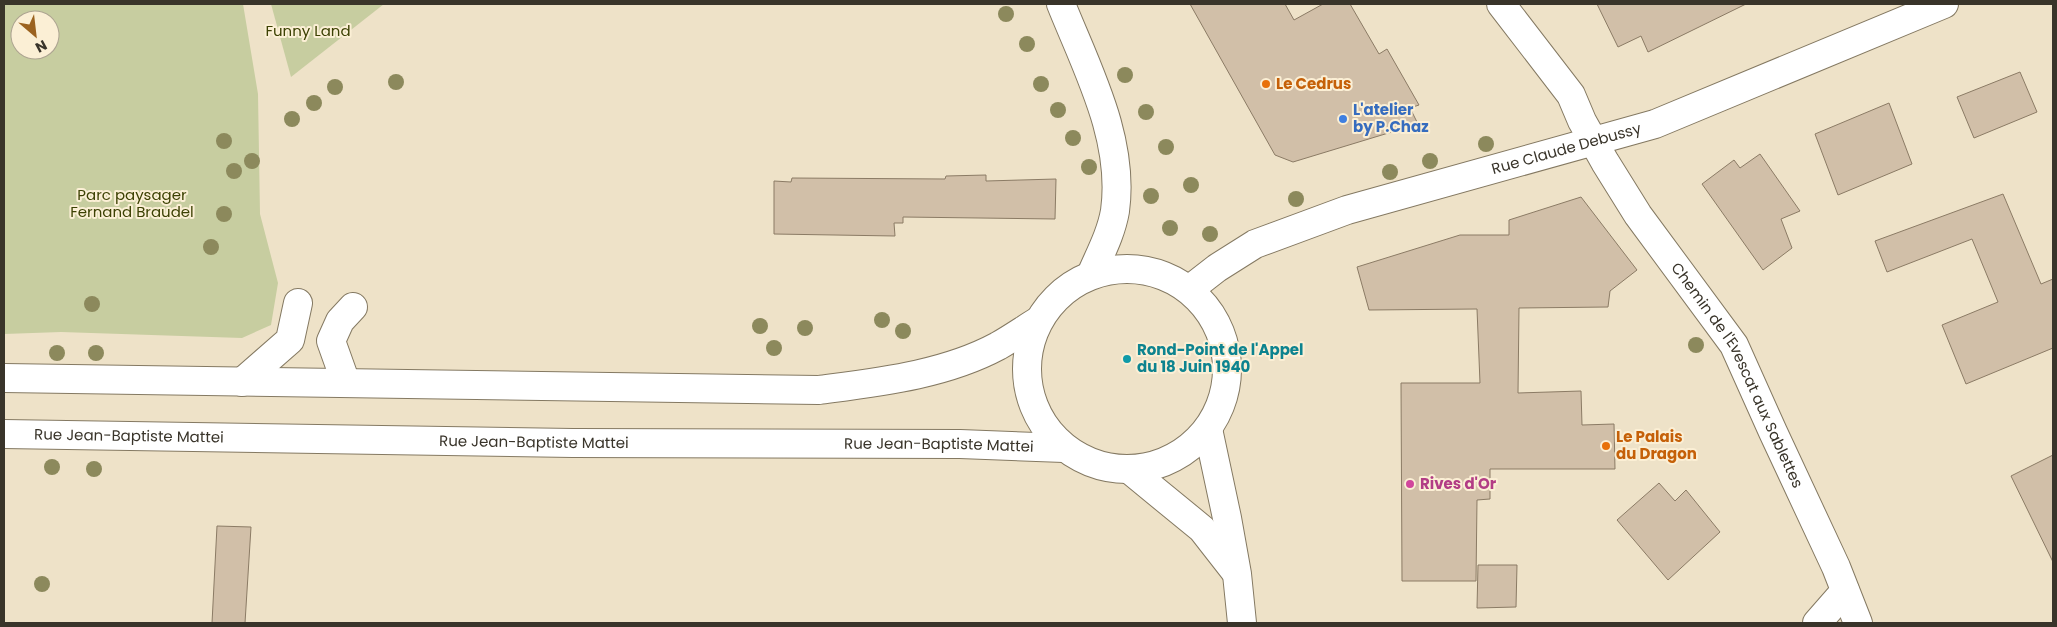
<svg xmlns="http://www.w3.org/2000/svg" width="2057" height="627" font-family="Poppins,sans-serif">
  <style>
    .green { fill: #c7cda0; fill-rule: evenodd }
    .building { fill: #d1bfa8; stroke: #8b7b65 }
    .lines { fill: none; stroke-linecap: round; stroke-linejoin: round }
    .minor-casing { stroke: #847962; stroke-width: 30 }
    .major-casing { stroke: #847962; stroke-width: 30 }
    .minor { stroke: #fff; stroke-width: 28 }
    .major { stroke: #fff; stroke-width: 28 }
    .tree { fill: #8c895c }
    .food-dot { fill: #e8710a; stroke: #fbefd5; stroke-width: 2 }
    .shop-dot { fill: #3f7fe0; stroke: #fbefd5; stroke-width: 2 }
    .culture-dot { fill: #0f9aa8; stroke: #fbefd5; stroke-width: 2 }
    .hotel-dot { fill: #d1479c; stroke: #fbefd5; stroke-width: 2 }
    .labels { text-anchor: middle; stroke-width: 4; stroke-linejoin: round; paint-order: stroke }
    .park-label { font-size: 15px; fill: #3c4103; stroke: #fbefd5 }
    .food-label { font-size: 15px; font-weight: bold; fill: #c56008; stroke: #fbefd5; text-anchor: start }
    .shop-label { font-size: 15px; font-weight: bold; fill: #366cbe; stroke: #fbefd5; text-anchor: start }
    .street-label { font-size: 15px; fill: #39342a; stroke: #fbefd5 }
    .culture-label { font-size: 15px; font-weight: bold; fill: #0d838f; stroke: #fbefd5; text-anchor: start }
    .hotel-label { font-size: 15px; font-weight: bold; fill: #b23c85; stroke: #fbefd5; text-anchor: start }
  </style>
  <rect width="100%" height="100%" fill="#eee2c8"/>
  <g class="green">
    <path d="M4 4H243L258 94 260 214 278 283 271 325 242 338 61 332 4 334ZM20 20H50V50H20Z"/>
    <path d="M271 4H384L291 77Z"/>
  </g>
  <g class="building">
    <path d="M1190 4H1285L1294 20 1323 4H1350L1379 54 1387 49 1419 105 1410 108 1418 124 1293 162 1275 155Z"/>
    <path d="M1597 4H1746L1648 52 1641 36 1618 47Z"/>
    <path d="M2020 72 2037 112 1974 138 1957 97Z"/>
    <path d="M1889 103 1912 164 1838 195 1815 134Z"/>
    <path d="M1760 154 1800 211 1781 219 1792 248 1763 270 1702 184 1734 160 1740 168Z"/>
    <path d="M986 175V181L1056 179 1055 219 903 217V223H894L895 236 774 234V181L791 182 792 178 945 179 946 176Z"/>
    <path d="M2003 194 2041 284 2053 279V348L1966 384 1942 325 1998 302 1972 239 1887 272 1875 241Z"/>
    <path d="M1581 197 1637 270 1610 291 1608 307 1519 308 1518 393 1581 391 1582 425 1614 424 1615 469H1490V499L1477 500 1476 581H1402L1401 383H1480L1477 309 1369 310 1357 267 1460 235H1509V220Z"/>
    <path d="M2053 455V562L2011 476Z"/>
    <path d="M1659 483 1675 501 1686 490 1720 532 1668 580 1617 520Z"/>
    <path d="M217 526 251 527 245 623H212Z"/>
    <path d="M1478 565H1517L1516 607 1477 608Z"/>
  </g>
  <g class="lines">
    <defs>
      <g id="minor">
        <path id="s1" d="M1501 4 1571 95 1582 121 1605 162 1638 215 1734 345 1773 432 1836 567 1858 623"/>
        <path d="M242 382 290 340 298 303"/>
        <path d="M346 383 331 341 340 321 353 307"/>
        <path d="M1817 623 1845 591"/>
      </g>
      <g id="major">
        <path d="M1061 4C1087 69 1125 139 1115 211 1111 234 1100 254 1091 275"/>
        <circle cx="1127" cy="369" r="100"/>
        <path id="s2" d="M1190 289 1217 268 1255 244 1347 210 1655 124 1944 4"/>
        <path d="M4 378 819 390C879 382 944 375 998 346 1012 338 1025 329 1038 321"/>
        <path d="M1208 429 1227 518 1237 574 1242 623"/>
        <path id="s3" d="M4 434 573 443 960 444 1064 448"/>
        <path d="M1130 470 1202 529 1234 570"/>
      </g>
    </defs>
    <use href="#minor" class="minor-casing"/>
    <use href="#major" class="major-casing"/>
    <use href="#minor" class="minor"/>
    <use href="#major" class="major"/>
  </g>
  <g class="tree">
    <circle cx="1006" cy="14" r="8"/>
    <circle cx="1027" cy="44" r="8"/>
    <circle cx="1125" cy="75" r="8"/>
    <circle cx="396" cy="82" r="8"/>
    <circle cx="1041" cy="84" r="8"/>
    <circle cx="335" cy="87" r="8"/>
    <circle cx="314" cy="103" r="8"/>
    <circle cx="1058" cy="110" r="8"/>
    <circle cx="1146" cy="112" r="8"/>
    <circle cx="292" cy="119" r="8"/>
    <circle cx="1073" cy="138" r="8"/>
    <circle cx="224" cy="141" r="8"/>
    <circle cx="1486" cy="144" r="8"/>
    <circle cx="1166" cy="147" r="8"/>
    <circle cx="252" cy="161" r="8"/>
    <circle cx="1430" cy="161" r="8"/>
    <circle cx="1089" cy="167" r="8"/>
    <circle cx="234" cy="171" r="8"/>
    <circle cx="1390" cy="172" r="8"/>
    <circle cx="1191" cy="185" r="8"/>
    <circle cx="1151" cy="196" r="8"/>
    <circle cx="1296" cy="199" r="8"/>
    <circle cx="224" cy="214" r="8"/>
    <circle cx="1170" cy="228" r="8"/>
    <circle cx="1210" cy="234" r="8"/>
    <circle cx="211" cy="247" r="8"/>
    <circle cx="92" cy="304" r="8"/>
    <circle cx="882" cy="320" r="8"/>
    <circle cx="760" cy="326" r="8"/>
    <circle cx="805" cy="328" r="8"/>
    <circle cx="903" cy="331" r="8"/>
    <circle cx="1696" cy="345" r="8"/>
    <circle cx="774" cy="348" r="8"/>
    <circle cx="57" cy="353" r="8"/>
    <circle cx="96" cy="353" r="8"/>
    <circle cx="52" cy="467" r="8"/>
    <circle cx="94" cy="469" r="8"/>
    <circle cx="42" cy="584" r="8"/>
  </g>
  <g class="food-dot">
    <circle cx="1266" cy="84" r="5"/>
    <circle cx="1606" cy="446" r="5"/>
  </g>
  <circle class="shop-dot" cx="1343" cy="119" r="5"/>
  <circle class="culture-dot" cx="1127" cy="359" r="5"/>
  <circle class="hotel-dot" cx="1410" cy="484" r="5"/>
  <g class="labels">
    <g class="park-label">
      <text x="308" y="36">Funny Land</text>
      <text x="132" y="200">Parc paysager<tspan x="132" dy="17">Fernand Braudel</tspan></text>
    </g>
    <g class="food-label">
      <text x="1276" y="89">Le Cedrus</text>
      <text x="1616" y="442">Le Palais<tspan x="1616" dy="17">du Dragon</tspan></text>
    </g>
    <g class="shop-label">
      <text x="1353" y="115">L'atelier<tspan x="1353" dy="17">by P.Chaz</tspan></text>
    </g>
    <g class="street-label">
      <text dy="5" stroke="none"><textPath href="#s2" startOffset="405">Rue Claude Debussy</textPath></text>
      <text dy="5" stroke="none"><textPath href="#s1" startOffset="442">Chemin de l'Evescat aux Sablettes</textPath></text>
      <text dy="5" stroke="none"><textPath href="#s3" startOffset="125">Rue Jean-Baptiste Mattei</textPath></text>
      <text dy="5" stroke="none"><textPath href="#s3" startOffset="530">Rue Jean-Baptiste Mattei</textPath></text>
      <text dy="5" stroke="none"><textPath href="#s3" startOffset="935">Rue Jean-Baptiste Mattei</textPath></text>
    </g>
    <g class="culture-label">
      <text x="1137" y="355">Rond-Point de l'Appel<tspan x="1137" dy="17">du 18 Juin 1940</tspan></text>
    </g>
    <g class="hotel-label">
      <text x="1420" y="489">Rives d'Or</text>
    </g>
  </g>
  <rect width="2057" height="627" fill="none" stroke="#39342a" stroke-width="10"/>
  <g transform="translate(35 35) rotate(152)"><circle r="24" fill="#fbefd5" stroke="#ada491"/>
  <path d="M0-4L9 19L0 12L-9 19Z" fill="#9b621f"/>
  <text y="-8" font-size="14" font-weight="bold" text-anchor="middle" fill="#39342a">N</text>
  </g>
</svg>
